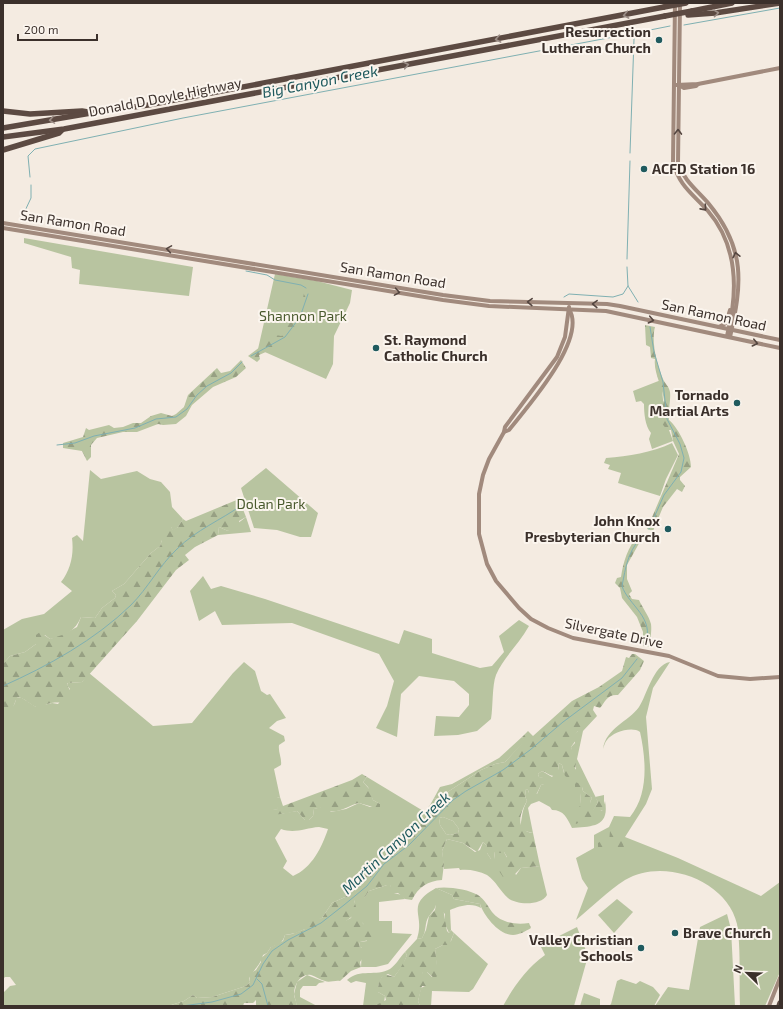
<svg xmlns="http://www.w3.org/2000/svg" width="783" height="1009" font-family="'Exo 2',sans-serif">
  <style>
    .green { fill: #b8c4a0; fill-rule: evenodd }
    .forest { fill: url(#forest-firs); fill-rule: evenodd }
    .lines { fill: none; stroke-linecap: round; stroke-linejoin: round }
    .stream { stroke: #7fb0b2; stroke-width: 1 }
    .secondary { stroke: #a18a7d; stroke-width: 4 }
    .highway { stroke: #5c4a42; stroke-width: 5.5 }
    .highway-bridge { stroke: #5c4a42; stroke-width: 5.5 }
    .oneway { stroke: #9c8e87 }
    .oneway2 { stroke: #544640 }
    .poi-dot { fill: #1f5a5e; stroke: #fbf5ee; stroke-width: 1.5 }
    .labels { text-anchor: middle; stroke-width: 4; stroke-linejoin: round; paint-order: stroke }
    .poi-label { font-size: 14px; font-weight: bold; fill: #3b302b; stroke: #fbf5ee; text-anchor: end }
    .street-label { font-size: 14px; fill: #3b302b; stroke: #fbf5ee }
    .park-label { font-size: 14px; fill: #4a5a2e; stroke: #fbf5ee }
    .water-label { font-size: 15px; font-style: italic; fill: #1f5a5e; stroke: #fbf5ee }
  </style>
  <defs>
    <pattern id="forest-firs" width="22" height="20" patternUnits="userSpaceOnUse"><rect width="22" height="20" fill="#b8c4a0"/><path d="M5 1l3.5 6h-7zM16 11l3.5 6h-7z" fill="#97a083"/></pattern>
  </defs>
  <rect width="100%" height="100%" fill="#f4ebe1"/>
  <g class="green">
    <path d="M24 238 193 267 189 296 79 284 80 270 72 268 71 257 24 243Z"/>
    <path d="M275 274 317 281 352 290 350 303 334 336 333 364 326 379 258 349Z"/>
    <path d="M661 380 665 419 673 441 652 449 649 439 651 433C645 426 644 413 644 404L641 401 636 402 633 391Z"/>
    <path d="M672 443 678 455 666 479 660 496 618 483 621 473 608 469 610 465 604 463 606 458C629 456 651 453 672 443Z"/>
    <path d="M266 468 318 513 311 537H300L277 530 254 528 241 488Z"/>
    <path d="M90 470 101 479 137 471 150 479 161 482 170 492 172 507 183 519 178 527 173 531 171 527 162 534V540L160 546 151 553 124 584 112 591 116 595 115 598 102 608 95 618 81 617C76 630 64 637 50 639L45 635 36 638V644L25 652 10 656 3 664V630L22 619 44 614 72 591 61 582C71 569 74 554 72 538L77 535 83 541Z"/>
    <path d="M246 517 251 532 218 535 219 527 228 531Z"/>
    <path d="M203 576 211 589 221 586 265 599 399 644 404 630 432 639V653L480 668 492 666 504 652 499 636 519 620 529 626C519 644 503 658 496 675 492 685 493 707 491 719L477 731 458 735 434 736 436 716 459 717 469 705V694L454 681 419 676 401 694 397 737 376 728 387 706 394 681 379 654 292 623 222 625 215 611 199 621 190 591Z"/>
    <path d="M244 662 255 671 261 691 267 695 270 694 286 718 277 721 269 728 284 736 285 741 279 745C278 753 282 758 281 765L274 769 280 797 277 798 278 809 273 810 279 814 297 811 305 820H309L313 816 314 809 325 806 331 812 346 809 359 803 370 807 380 804 373 800 368 787 363 782 367 777 425 812 430 805 435 808 427 819 412 830 391 841 371 869 345 897 332 903 322 918 309 923 305 929 296 933 285 935C282 944 279 944 271 947L267 953 263 955C260 966 254 969 249 978L250 982 246 986 212 997 197 998 193 995 184 1001 168 1006H3V993L10 986 16 985 10 977H5L3 979V711C11 711 16 705 16 697L22 698 36 707 52 703 58 704 70 689 67 685 68 683 82 682 89 673 153 726 192 723 233 673ZM319 827 328 829C322 847 312 868 293 876L283 868 287 861 275 838 281 829C295 834 305 828 319 827Z"/>
    <path d="M670 662 653 688 646 717 652 789 646 804 625 837 678 858 761 896 780 882V972L765 1006H740C739 982 741 947 737 924 727 880 663 857 625 880 608 891 592 907 576 920L588 888 582 879 576 858 594 848V835L609 827 614 816 630 817C649 794 646 759 640 732 632 726 613 732 607 740 605 742 604 746 603 749 606 728 628 722 639 707 647 695 653 665 670 662Z"/>
    <path d="M578 731H583L577 759 598 802 593 811 590 802 592 798 583 791 582 787 580 792 581 804 592 813 595 811H602L605 801C610 828 591 826 572 828 567 818 564 810 552 810L550 807 539 801 531 804 528 808 533 833C519 830 520 828 522 816 523 810 524 807 527 801L525 796 526 789 528 790 529 793 537 794 541 785 544 784 543 778 539 777 538 774 542 771 552 777 558 770 559 763 562 765 564 773 576 769 571 747 575 743 574 735Z"/>
    <path d="M522 737 525 741 505 762 495 764 481 770 437 799 434 798 440 787 452 784 499 758Z"/>
    <path d="M443 817 453 821 459 829 458 833 450 835 446 834 440 825 439 818Z"/>
    <path d="M447 839 463 843 475 852 480 850 483 842 487 846V853L491 859H495L494 851 504 852 516 875 521 868 540 866 547 895C541 906 516 905 508 898 500 891 496 881 487 875 479 871 469 869 460 870L459 868 444 869 442 851Z"/>
    <path d="M387 885H390L394 893 402 895 405 899 379 902V921H392V933L412 934 388 964 376 967H361L362 948 359 946 360 942 367 941 363 923C357 921 350 924 345 921L351 918 355 904 354 900 365 897 369 891Z"/>
    <path d="M436 888 452 895 454 899 480 904 481 908C472 902 459 906 450 910L451 930 449 933 445 924V914L436 905C434 911 432 912 429 916 424 923 427 931 422 938L417 939C426 914 404 906 436 888Z"/>
    <path d="M617 899 633 912 614 933 598 915Z"/>
    <path d="M727 914 731 929 735 1006H655L668 987 689 990 700 927Z"/>
    <path d="M577 927 588 956 574 1006H503C514 986 526 969 545 955L541 947 553 939Z"/>
    <path d="M454 933 488 964 473 989 469 992 432 991 431 1006H420L418 1001 421 988 425 986 422 972H427L432 977 437 970 435 949 451 941Z"/>
    <path d="M405 952 407 955 403 965 394 977 388 974 382 977 378 986V992L385 996 384 1002 374 1006H363L366 983 356 981 351 983 347 980C360 968 376 977 390 969 396 965 400 957 405 952Z"/>
    <path d="M307 975 325 982 319 983 316 986H303L300 990V997L317 1006H297L294 994 297 982Z"/>
    <path d="M621 979 636 984 640 981 653 987 660 995 654 1006H609L611 1004 617 981Z"/>
    <path d="M584 993 600 999V1006H580Z"/>
  </g>
  <g class="forest">
    <path d="M304 293 311 294C307 327 287 344 259 355L260 359 257 362 248 356 276 335 281 336 285 335V327L295 313H300Z"/>
    <path d="M645 325 655 327C651 342 657 365 663 379 665 384 669 386 670 392 671 400 668 410 669 420 679 428 691 454 691 467L680 477V480L685 486 682 492 677 489 663 507 653 531 647 529 679 454 673 441 671 430H668C659 423 654 409 664 401 663 388 653 372 655 359L651 358 650 347 646 345Z"/>
    <path d="M241 360 246 368 236 377 213 387 192 405 186 416 176 424 163 425 158 424 137 432H123L97 438 91 445V457L87 461 82 451 63 448V443L83 437 86 428 89 430 109 425 114 428 123 427 133 423H141L151 416 161 413 172 416 176 414 184 407 188 395 217 368 221 373 230 371Z"/>
    <path d="M239 499 246 517 239 521 241 527 228 531 219 527 218 535 195 547 185 555 189 560 176 570 137 621 86 678 82 682 68 683 67 684 71 693 67 702C61 703 56 702 51 703 45 704 42 709 36 707 29 704 25 698 17 697L11 713 3 711V664L10 656 25 652 36 644V635L40 632 50 639 62 635 77 627 81 617 95 618 102 608 115 598 116 595 112 591 124 584 151 553 160 546 162 540V529L166 524H169L173 530 178 527 183 519 186 521Z"/>
    <path d="M638 536 642 538 627 565V579L632 591 629 594 632 599 639 600C642 607 649 616 651 624 652 631 650 639 650 647L643 646V632L637 617 622 598 620 588 615 583 617 578 621 577C623 563 628 546 638 536Z"/>
    <path d="M632 654H635L644 661 640 670 618 695C607 694 605 702 600 708L594 706 593 710 597 716 583 731H578L575 735 576 740 571 747 576 761 574 779 572 780 565 776 562 765 559 763 558 770 560 772C554 780 550 774 542 771L538 774 539 777 547 778 549 781 548 783 541 785 535 797 530 796 528 790 526 789 525 796 527 801C520 813 514 830 533 833L540 866 521 868 513 876 503 877 499 871 501 861 507 857 504 852 501 853 494 852 495 859H491L487 853V846L483 842 477 852 463 843 447 839 442 851 444 864 442 880C428 881 418 887 412 900L405 899 398 893H392L390 885H387L369 891 363 900H354L356 907 354 915 346 921H361L370 932 372 937 369 940 360 942 359 946 365 950V955L360 962 361 967 351 971 340 981C335 980 329 983 325 981 320 980 315 976 311 975 300 973 294 986 294 994 294 998 297 1002 297 1006H256V1000L253 1003H244L243 1006H168L184 1001 193 995 197 998 212 997 246 986 250 982 249 974 256 970 261 962 260 959 267 953 271 947 283 941 285 935 292 934 305 929V926L313 919 322 918 332 903 345 897 371 869 391 841 412 830 427 819 434 808 430 805 434 798 437 799 481 770 495 764 505 762 524 741 522 737 528 731 533 736 572 701 599 687 622 671 626 657 629 658ZM443 817 453 821 459 829 458 833 450 835 446 834 440 825 439 818Z"/>
    <path d="M362 774 367 777 363 782 371 791 373 800 380 804V809L359 803C349 805 339 814 327 811L325 807 314 809 313 816 309 820H305L297 811C289 813 274 816 268 813L269 810 278 809 275 803 277 798 280 797 283 806 352 780Z"/>
    <path d="M575 782 581 784 583 791 592 798 590 802 593 806V810L598 802 595 797 604 795V810L593 813 592 820 589 823 582 821 576 824 570 814 574 811H577L581 804 580 793 575 789Z"/>
    <path d="M612 829 621 836 625 851 623 854 620 853 618 847 616 846 608 852 598 853V843L604 839 609 843 610 831Z"/>
    <path d="M436 888C447 886 468 889 478 895 484 899 488 906 492 912 501 923 516 925 529 923L531 928C526 931 519 935 513 935 499 935 484 916 480 904L454 899 452 895Z"/>
    <path d="M436 904 443 908 447 931 449 933 451 930 454 933 449 945H443L435 949 438 973 436 978H434L427 972H422L429 984 427 986H422L418 1001 420 1006H374L386 1000 385 996 378 992C377 987 380 978 384 974L394 977C399 970 404 963 407 955L405 952 417 939 422 938 426 930 429 916 435 910Z"/>
  </g>
  <g class="lines">
    <g class="stream">
      <path d="M684 25 780 8"/>
      <path d="M630 153 634 39 640 32 670 26"/>
      <path d="M30 177 28 156 35 149 183 118 640 32"/>
      <path d="M23 215 31 198V185"/>
      <path d="M627 259 630 161"/>
      <path d="M627 267 628 286 638 302"/>
      <path d="M246 271 267 275 275 280 301 285 306 288"/>
      <path d="M564 297 569 294 613 297 623 294 628 286"/>
      <path d="M251 356 285 337 300 317 308 294"/>
      <path d="M57 445 75 443 94 436 135 428 156 419 176 417 187 409 197 395 207 386 231 373 242 362"/>
      <path d="M649 529 664 495 681 472 684 458 680 444 667 419 663 382 654 352 650 327"/>
      <path d="M640 538C627 555 626 566 622 586 628 605 656 618 645 644"/>
      <path d="M3 686C48 666 95 640 131 605 148 588 159 566 177 549 196 530 221 520 242 505"/>
      <path d="M257 979 262 984 268 1006"/>
      <path d="M182 1006 212 1002 241 994 253 985 263 964 272 951 288 940 321 923 344 905 367 886 384 864 409 845 453 800 466 791 503 770 530 750 563 722 622 678 637 659"/>
    </g>
    <g class="secondary">
      <path d="M675 3 673 162C679 186 693 194 708 211 739 247 738 293 727 336"/>
      <path d="M680 3 678 163C684 181 697 190 709 204 746 249 742 284 730 337"/>
      <path d="M676 85 698 84 780 68"/>
      <path d="M679 85 684 88 696 86 698 84"/>
      <path d="M3 223 443 295 490 301 607 304 620 306 780 340"/>
      <path d="M3 228 443 300 489 306 606 311 780 348"/>
      <path d="M569 307 565 337 557 357 505 427 504 432 489 459 483 475 479 494V534L487 564 496 581 519 608 531 619 548 628 573 638 669 656 718 676 750 679 780 677"/>
      <path d="M719 327 726 323 730 310"/>
      <path d="M504 432 509 430C527 407 588 339 569 309"/>
      <path d="M769 1006 780 978"/>
    </g>
    <g class="highway">
      <path d="M692 11 732 3"/>
      <path d="M688 15 715 13 780 3"/>
      <path d="M3 111 30 114 82 111 88 112"/>
      <path d="M3 128 91 113 148 105 664 7"/>
      <path d="M3 137 64 129 665 16"/>
      <path d="M3 150 59 133 62 130"/>
      <path d="M779 1006 780 1003"/>
    </g>
    <g class="highway-bridge">
      <path d="M664 7 686 3"/>
      <path d="M665 16 692 11"/>
    </g>
  </g>
  <defs><path id="oneway-chevron" d="M-2-3.5L2.5 0L-2 3.5" fill="none" stroke-width="1.6" stroke-linecap="round" stroke-linejoin="round"/></defs>
  <g class="oneway">
    <use href="#oneway-chevron" transform="translate(716 13) rotate(-7)"/>
    <use href="#oneway-chevron" transform="translate(626 15) rotate(169)"/>
    <use href="#oneway-chevron" transform="translate(498 39) rotate(169)"/>
    <use href="#oneway-chevron" transform="translate(406 65) rotate(-11)"/>
    <use href="#oneway-chevron" transform="translate(52 120) rotate(171)"/>
  </g>
  <g class="oneway2">
    <use href="#oneway-chevron" transform="translate(678 132) rotate(-89)"/>
    <use href="#oneway-chevron" transform="translate(704 208) rotate(48)"/>
    <use href="#oneway-chevron" transform="translate(169 249) rotate(-171)"/>
    <use href="#oneway-chevron" transform="translate(736 255) rotate(-103)"/>
    <use href="#oneway-chevron" transform="translate(397 292) rotate(10)"/>
    <use href="#oneway-chevron" transform="translate(530 302) rotate(-178)"/>
    <use href="#oneway-chevron" transform="translate(595 304) rotate(-178)"/>
    <use href="#oneway-chevron" transform="translate(651 320) rotate(12)"/>
    <use href="#oneway-chevron" transform="translate(755 343) rotate(13)"/>
  </g>
  <g class="poi-dot">
    <circle cx="659" cy="40" r="4"/>
    <circle cx="644" cy="169" r="4"/>
    <circle cx="376" cy="348" r="4"/>
    <circle cx="737" cy="403" r="4"/>
    <circle cx="668" cy="529" r="4"/>
    <circle cx="675" cy="933" r="4"/>
    <circle cx="641" cy="948" r="4"/>
  </g>
  <g class="labels">
    <g class="poi-label">
      <text x="651" y="37">Resurrection<tspan x="651" dy="16">Lutheran Church</tspan></text>
      <text x="652" y="174" text-anchor="start">ACFD Station 16</text>
      <text x="384" y="345" text-anchor="start">St. Raymond<tspan x="384" dy="16">Catholic Church</tspan></text>
      <text x="729" y="400">Tornado<tspan x="729" dy="16">Martial Arts</tspan></text>
      <text x="660" y="526">John Knox<tspan x="660" dy="16">Presbyterian Church</tspan></text>
      <text x="683" y="938" text-anchor="start">Brave Church</text>
      <text x="633" y="945">Valley Christian<tspan x="633" dy="16">Schools</tspan></text>
    </g>
    <g class="street-label">
      <text transform="translate(165 97) rotate(-11)" y="5">Donald D Doyle Highway</text>
      <text transform="translate(73 223) rotate(9)" y="5">San Ramon Road</text>
      <text transform="translate(393 275) rotate(9)" y="5">San Ramon Road</text>
      <text transform="translate(714 315) rotate(12)" y="5">San Ramon Road</text>
      <text transform="translate(614 633) rotate(12)" y="5">Silvergate Drive</text>
    </g>
    <g class="park-label">
      <text x="303" y="321">Shannon Park</text>
      <text x="271" y="509">Dolan Park</text>
    </g>
    <g class="water-label">
      <text transform="translate(320 82) rotate(-11)" y="5">Big Canyon Creek</text>
      <text transform="translate(396 843) rotate(-43)" y="5">Martin Canyon Creek</text>
    </g>
  </g>
  <rect width="783" height="1009" fill="none" stroke="#3b302b" stroke-width="8"/>
  <g transform="translate(747 973) rotate(293)" stroke="#fbf5ee" stroke-width="3" paint-order="stroke">
  <path d="M0-3L7 15L0 10L-7 15Z" fill="#3b302b"/>
  <text y="-6" font-size="11" font-weight="bold" text-anchor="middle" fill="#3b302b">N</text>
  </g>
  <path d="M18 34v6h79v-6" fill="none" stroke="#3b302b" stroke-width="2"/>
  <text x="24" y="34" font-size="12" fill="#3b302b" stroke="#fbf5ee" stroke-width="3" paint-order="stroke">200 m</text>
</svg>
